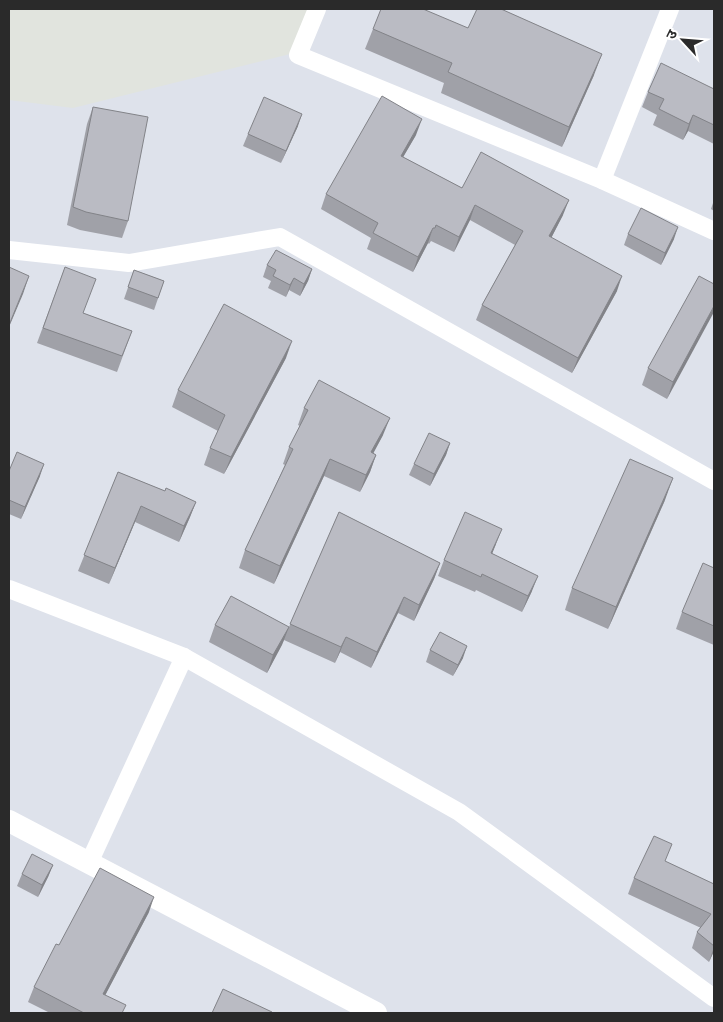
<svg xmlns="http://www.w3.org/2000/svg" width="723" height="1022" font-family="Arial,'Noto Sans Devanagari',sans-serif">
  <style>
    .industrial { fill: #e1e4de }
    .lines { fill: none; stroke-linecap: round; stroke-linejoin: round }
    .minor { stroke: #fff; stroke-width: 18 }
    .tertiary { stroke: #fff; stroke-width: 22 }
    .wall { fill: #a0a1a8 }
    .shaded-wall { fill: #828388 }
    .building { fill: #babbc3; stroke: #828388 }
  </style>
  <rect width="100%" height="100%" fill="#dee2eb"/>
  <path class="industrial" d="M9 9H317L302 51 73 108 9 100Z"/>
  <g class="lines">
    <g class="minor">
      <path d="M317 9 298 55 602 180 714 231"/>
      <path d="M602 180 670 9"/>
      <path d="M9 250 129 263 280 237 714 481"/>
      <path d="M9 589 184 657 459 812 714 998"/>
      <path d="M89 863 184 657"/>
    </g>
    <path class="tertiary" d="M9 821 376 1013"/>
  </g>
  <g class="wall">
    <path d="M468 28 594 75 562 147 441 93 444 83 365 49 373 29Z"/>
    <path d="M714 89V144L688 131 683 140 653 125 657 115 642 107 648 92Z"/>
    <path d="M93 107 128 221 122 238 80 230 67 225 87 124Z"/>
    <path d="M298 126 281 163 243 146 248 134Z"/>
    <path d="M416 135 403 157 462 188 563 215 551 238 617 291 572 373 476 320 482 305 515 245 470 220 454 252 431 241 429 244 428 243 413 272 367 249 371 238 321 209 326 194Z"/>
    <path d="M714 200V211L711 209Z"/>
    <path d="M628 234 674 239 661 265 624 245Z"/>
    <path d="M267 265 312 269 308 281 300 296 289 290 286 297 268 288 271 281 263 277Z"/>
    <path d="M65 267 83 313 132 331 117 372 37 343Z"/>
    <path d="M134 270 164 281 154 310 124 299Z"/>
    <path d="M714 284 667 399 642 385 648 368Z"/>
    <path d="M286 358 224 474 204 465 210 448 218 431 172 407 178 390Z"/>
    <path d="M304 408 383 435 373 453 376 455 370 472 360 492 324 476 274 584 239 568 245 550 285 465 283 464 289 447 300 426 298 425Z"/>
    <path d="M450 443 446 455 430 486 409 475 414 464Z"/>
    <path d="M9 471 40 476 21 519 9 514Z"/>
    <path d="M118 472 165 491 196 502 190 517 179 542 135 522 109 584 78 571Z"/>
    <path d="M665 500 608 629 565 610 572 588Z"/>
    <path d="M339 512 440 563 434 579 414 621 398 613 371 668 340 652 335 663 284 640 267 673 209 642 215 625 289 627Z"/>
    <path d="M496 544 492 553 532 591 522 612 476 590 475 592 438 576 444 560Z"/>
    <path d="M714 568V645L676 629 682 612Z"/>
    <path d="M430 650 463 658 453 676 426 662Z"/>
    <path d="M666 862 714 884V951L709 962 692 948 697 932 701 928 628 894 634 878Z"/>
    <path d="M53 865 48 877 38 897 17 886 22 874Z"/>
    <path d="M149 912 105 995 123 1013H50L28 1002 34 987Z"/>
  </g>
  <g class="shaded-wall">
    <path d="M602 54 594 75 562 147 569 127Z"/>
    <path d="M302 114 298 126 281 163 286 151Z"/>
    <path d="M693 115 688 131 683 140 689 124Z"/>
    <path d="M422 119 416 135 395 171 401 156Z"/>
    <path d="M569 200 563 215 544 252 549 236Z"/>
    <path d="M475 205 470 220 454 252 459 237Z"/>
    <path d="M678 227 674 239 661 265 665 253Z"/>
    <path d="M433 228 428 243 413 272 418 257Z"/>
    <path d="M312 269 308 281 300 296 304 284Z"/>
    <path d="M29 276 23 294 9 327V325Z"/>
    <path d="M622 276 617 291 572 373 578 358Z"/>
    <path d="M294 278 289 290 286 297 290 285Z"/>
    <path d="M714 306V312L667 399 673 382Z"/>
    <path d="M292 341 286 358 224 474 231 457Z"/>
    <path d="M390 418 383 435 365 469 371 452Z"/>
    <path d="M450 443 446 455 430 486 434 474Z"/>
    <path d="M376 455 370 472 360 492 366 475Z"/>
    <path d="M330 459 324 476 274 584 280 566Z"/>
    <path d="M44 464 40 476 21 519 25 507Z"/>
    <path d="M673 478 665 500 608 629 616 607Z"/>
    <path d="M196 502 190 517 179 542 184 526Z"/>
    <path d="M141 506 135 522 109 584 115 568Z"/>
    <path d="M502 529 486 569 491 553Z"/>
    <path d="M440 563 434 579 414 621 419 605Z"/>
    <path d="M538 576 532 591 522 612 528 596Z"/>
    <path d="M404 597 398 613 371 668 377 652Z"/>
    <path d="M289 627 282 645 267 673 273 655Z"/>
    <path d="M346 637 340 652 335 663 341 647Z"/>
    <path d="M467 646 463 658 453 676 458 665Z"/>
    <path d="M53 865 48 877 38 897 42 885Z"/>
    <path d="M154 897 149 912 98 1009 103 994Z"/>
    <path d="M714 947V951L709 962Z"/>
  </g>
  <g class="building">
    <path d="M381 9H423L468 28 477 9H501L602 54 569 127 448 72 452 63 373 29Z"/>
    <path d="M661 63 714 89V125L693 115 689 124 659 109 664 99 648 92Z"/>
    <path d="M382 96 422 119 401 156 462 188 481 152 569 200 549 236 622 276 578 358 482 305 523 231 475 205 459 237 436 225 435 228H433L418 257 373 233 378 223 326 194Z"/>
    <path d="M264 97 302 114 286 151 248 134Z"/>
    <path d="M93 107 148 117 128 221 86 212 73 207Z"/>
    <path d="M641 208 678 227 665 253 628 234Z"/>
    <path d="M276 250 312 269 304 284 294 278 290 285 273 276 276 270 267 265Z"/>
    <path d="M9 267 29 276 9 325Z"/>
    <path d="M65 267 96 279 83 313 132 331 122 356 43 328Z"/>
    <path d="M134 270 164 281 158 298 128 287Z"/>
    <path d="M699 276 714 284V306L673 382 648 368Z"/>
    <path d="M224 304 292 341 231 457 210 448 225 415 178 390Z"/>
    <path d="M319 380 390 418 371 452 376 455 366 475 330 459 280 566 245 550 293 449 289 447 308 410 304 408Z"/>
    <path d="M429 433 450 443 434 474 414 464Z"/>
    <path d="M17 452 44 464 25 507 9 500V471Z"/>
    <path d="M630 459 673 478 616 607 572 588Z"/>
    <path d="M118 472 165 491 166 488 196 502 184 526 141 506 115 568 84 555Z"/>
    <path d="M339 512 440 563 419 605 404 597 377 652 346 637 341 647 290 624Z"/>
    <path d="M465 512 502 529 491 553 538 576 528 596 482 574 481 577 444 560Z"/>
    <path d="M703 563 714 568V626L682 612Z"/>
    <path d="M231 596 289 627 273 655 215 625Z"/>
    <path d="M440 632 467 646 458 665 430 650Z"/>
    <path d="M654 836 672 844 665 861 714 884V946L697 932 711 914 634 878Z"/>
    <path d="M32 854 53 865 42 885 22 874Z"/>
    <path d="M100 868 154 897 103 994 126 1005 122 1013H84L34 987 56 944 59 945Z"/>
    <path d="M223 989 272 1012V1013H212Z"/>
  </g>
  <rect width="723" height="1022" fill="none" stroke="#2a2a2a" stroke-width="20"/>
  <g transform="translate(683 40) rotate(296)" stroke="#ffffff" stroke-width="4" paint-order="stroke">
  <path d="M0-4L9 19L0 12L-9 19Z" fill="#2a2a2a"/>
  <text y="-8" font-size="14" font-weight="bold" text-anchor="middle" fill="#2a2a2a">उ</text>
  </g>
</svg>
